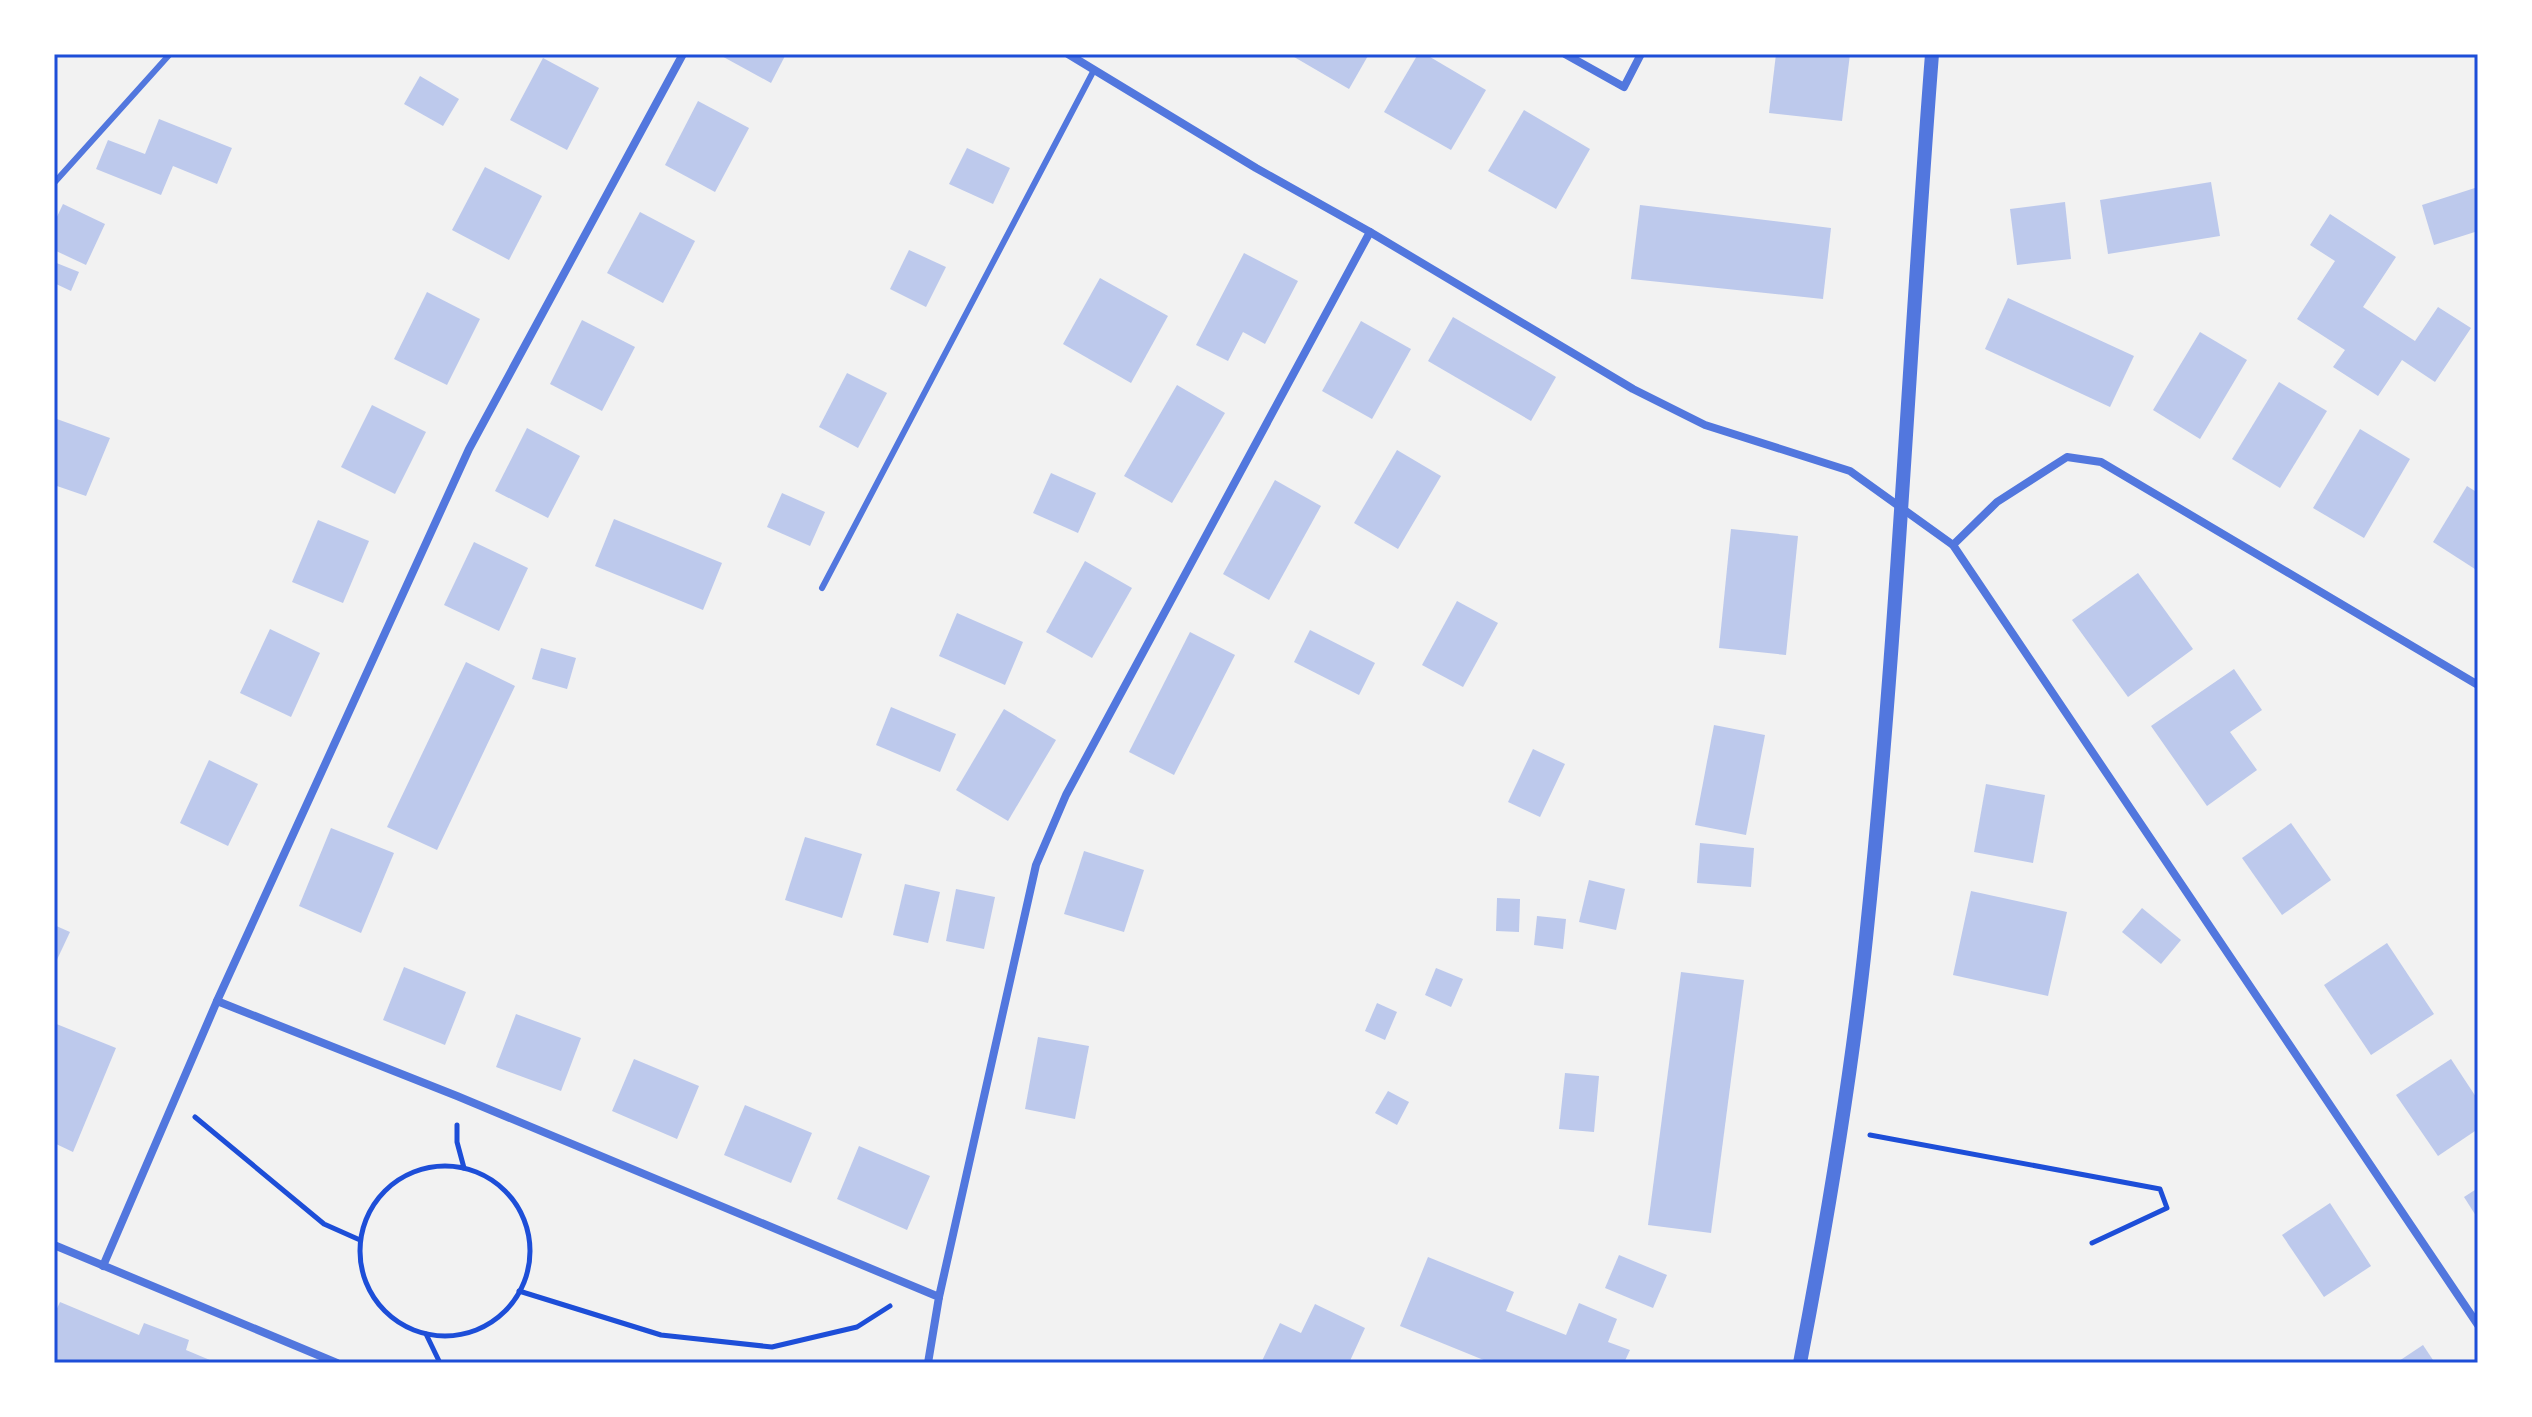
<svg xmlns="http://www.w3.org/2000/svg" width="2532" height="1417" font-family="Cabin,sans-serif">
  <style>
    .building { fill: #bdc9ec }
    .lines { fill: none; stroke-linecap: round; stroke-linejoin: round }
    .path { stroke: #1d4ed8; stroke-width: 5 }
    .service { stroke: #5277de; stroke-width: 6 }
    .minor { stroke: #5277de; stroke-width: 8 }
    .tertiary { stroke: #5277de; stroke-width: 14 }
    .neatline { fill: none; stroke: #1d4ed8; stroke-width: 3 }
  </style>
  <rect width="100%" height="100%" fill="#f2f2f2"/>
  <g class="building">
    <path d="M718 54H786L771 83Z"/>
    <path d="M1289 54H1369L1349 89Z"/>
    <path d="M1418 54H1425L1486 90 1451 150 1384 112Z"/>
    <path d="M1776 54H1850L1842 121 1769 113Z"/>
    <path d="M543 58 599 88 567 150 510 120Z"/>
    <path d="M420 76 459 99 443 126 404 104Z"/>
    <path d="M698 101 749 128 715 192 665 165Z"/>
    <path d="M1524 110 1590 149 1556 209 1488 171Z"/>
    <path d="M159 119 232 148 217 184 173 166 161 195 96 169 108 140 145 154Z"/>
    <path d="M967 148 1010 168 993 204 949 184Z"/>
    <path d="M485 167 542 196 509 260 452 230Z"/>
    <path d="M2211 182 2220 236 2108 254 2100 200Z"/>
    <path d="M2478 187V231L2434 245 2422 205Z"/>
    <path d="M2065 202 2071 259 2017 265 2010 209Z"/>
    <path d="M63 204 105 224 86 265 54 250V223Z"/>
    <path d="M1640 205 1831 228 1823 299 1631 279Z"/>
    <path d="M640 212 695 241 663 303 607 273Z"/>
    <path d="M2330 214 2396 257 2363 307 2415 341 2438 307 2471 328 2435 382 2402 360 2378 396 2333 367 2345 350 2297 319 2335 261 2310 245Z"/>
    <path d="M909 250 946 267 926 307 890 289Z"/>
    <path d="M1244 253 1298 281 1265 344 1243 332 1228 361 1196 345Z"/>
    <path d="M54 262 79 272 71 291 54 283Z"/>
    <path d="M1100 278 1168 316 1131 383 1063 344Z"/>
    <path d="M427 292 480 319 447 385 394 359Z"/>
    <path d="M2008 298 2134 356 2110 407 1985 349Z"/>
    <path d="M1453 317 1556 377 1531 421 1428 361Z"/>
    <path d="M582 320 635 347 602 411 550 384Z"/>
    <path d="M1361 321 1411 349 1372 419 1322 391Z"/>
    <path d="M2200 332 2247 360 2200 439 2153 410Z"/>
    <path d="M847 373 887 393 858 448 819 427Z"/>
    <path d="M2279 382 2327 411 2280 488 2232 459Z"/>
    <path d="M1177 385 1225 413 1172 503 1124 476Z"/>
    <path d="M372 405 426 432 395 494 341 467Z"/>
    <path d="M54 418 110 438 86 496 54 485Z"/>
    <path d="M527 428 580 456 548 518 495 491Z"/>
    <path d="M2360 429 2410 459 2364 538 2313 508Z"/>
    <path d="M1397 450 1441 476 1398 549 1354 523Z"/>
    <path d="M1051 473 1096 493 1078 533 1033 513Z"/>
    <path d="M1275 480 1321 506 1269 600 1223 574Z"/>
    <path d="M2467 486 2478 493V571L2433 542Z"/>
    <path d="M782 493 825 512 810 546 767 527Z"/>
    <path d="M614 519 722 563 703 610 595 566Z"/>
    <path d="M318 520 369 541 343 603 292 582Z"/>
    <path d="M1731 529 1798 536 1786 655 1719 648Z"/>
    <path d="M474 542 528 568 499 631 444 605Z"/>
    <path d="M1085 561 1132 588 1092 658 1046 632Z"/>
    <path d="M2138 573 2193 649 2128 697 2072 620Z"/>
    <path d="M1457 601 1498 623 1463 687 1422 665Z"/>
    <path d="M957 613 1023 642 1005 685 939 656Z"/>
    <path d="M270 629 320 653 291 717 240 693Z"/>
    <path d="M1310 630 1375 663 1359 695 1294 662Z"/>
    <path d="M1190 632 1235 655 1174 775 1129 752Z"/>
    <path d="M541 648 576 658 567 689 532 679Z"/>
    <path d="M466 662 515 686 437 850 387 827Z"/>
    <path d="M2234 669 2262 710 2230 732 2257 770 2207 806 2151 726Z"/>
    <path d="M891 707 956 734 940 772 876 745Z"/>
    <path d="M1004 709 1056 740 1008 821 956 790Z"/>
    <path d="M1714 725 1765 735 1746 835 1695 825Z"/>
    <path d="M1533 749 1565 764 1540 817 1508 802Z"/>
    <path d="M209 760 258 784 228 846 180 823Z"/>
    <path d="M1986 784 2045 795 2033 863 1974 852Z"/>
    <path d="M2291 823 2331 880 2282 915 2242 858Z"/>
    <path d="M331 828 394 853 361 933 299 906Z"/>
    <path d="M805 837 862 854 842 918 785 900Z"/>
    <path d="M1700 843 1754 848 1751 887 1697 883Z"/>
    <path d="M1084 851 1144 870 1124 932 1064 914Z"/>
    <path d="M1589 880 1625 889 1616 930 1579 922Z"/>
    <path d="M905 884 940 892 928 943 893 935Z"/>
    <path d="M956 889 995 897 984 949 946 941Z"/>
    <path d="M1971 891 2067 912 2048 996 1953 975Z"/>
    <path d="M1497 898 1520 899 1519 932 1496 931Z"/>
    <path d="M2142 908 2181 940 2161 964 2122 932Z"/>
    <path d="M1537 916 1566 919 1563 949 1534 945Z"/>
    <path d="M54 925 70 932 54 966Z"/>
    <path d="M2387 943 2434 1014 2371 1055 2324 985Z"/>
    <path d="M404 967 466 992 445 1045 383 1020Z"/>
    <path d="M1436 968 1463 979 1451 1007 1425 995Z"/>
    <path d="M1681 972 1744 980 1711 1233 1648 1225Z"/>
    <path d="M1377 1003 1397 1012 1385 1040 1365 1031Z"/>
    <path d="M516 1014 581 1038 561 1091 496 1067Z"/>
    <path d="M54 1023 116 1048 73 1152 54 1143Z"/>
    <path d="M1038 1037 1089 1046 1075 1119 1025 1109Z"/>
    <path d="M634 1059 699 1086 677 1139 612 1111Z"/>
    <path d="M2451 1059 2478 1100V1129L2438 1156 2396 1095Z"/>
    <path d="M1565 1073 1599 1076 1594 1132 1559 1129Z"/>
    <path d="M1388 1091 1409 1102 1397 1125 1375 1113Z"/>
    <path d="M745 1105 812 1133 791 1183 724 1155Z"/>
    <path d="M859 1146 930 1176 907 1230 837 1199Z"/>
    <path d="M2478 1188V1219L2464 1197Z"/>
    <path d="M2330 1203 2371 1266 2324 1297 2282 1235Z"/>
    <path d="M1619 1255 1667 1275 1653 1308 1605 1288Z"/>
    <path d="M1428 1257 1514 1292 1506 1311 1566 1335 1579 1303 1617 1319 1608 1342 1630 1350 1624 1363H1491L1400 1326Z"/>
    <path d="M60 1302 139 1335 144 1323 189 1340 186 1350 217 1363H54V1315Z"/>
    <path d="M1315 1304 1365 1328 1349 1363H1261L1280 1323 1301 1333Z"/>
    <path d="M2423 1345 2435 1363H2396Z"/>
  </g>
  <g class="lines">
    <g class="path">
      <path d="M195 1117 324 1224 360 1240"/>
      <path d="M457 1125V1142L464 1168"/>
      <path d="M1870 1135 2160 1189 2167 1208 2092 1243"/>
      <circle cx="445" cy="1251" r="85"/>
      <path d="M519 1291 661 1335 772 1347 857 1327 890 1306"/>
      <path d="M426 1334 440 1363"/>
    </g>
    <g class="service">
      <path d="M54 183 170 54"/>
      <path d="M822 588 1094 70"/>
    </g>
    <g class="minor">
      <path d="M1068 54 1256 168 1370 232 1633 389 1705 425 1850 471 1953 545 2478 1325"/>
      <path d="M1565 54 1624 87 1641 54"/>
      <path d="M1953 545 1997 502 2067 457 2101 462 2478 685"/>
      <path d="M217 1001 469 449 683 54"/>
      <path d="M54 1245 337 1363"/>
      <path d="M103 1266 217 1001 457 1096 939 1297 928 1363"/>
      <path d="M939 1297 1036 865 1066 795 1370 232"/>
    </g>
    <path class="tertiary" d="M1800 1363C1827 1222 1851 1081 1866 938 1897 644 1909 349 1932 54"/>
  </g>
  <rect width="2532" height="1417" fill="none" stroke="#ffffff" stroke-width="112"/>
  <rect x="56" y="56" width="2420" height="1305" class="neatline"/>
</svg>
